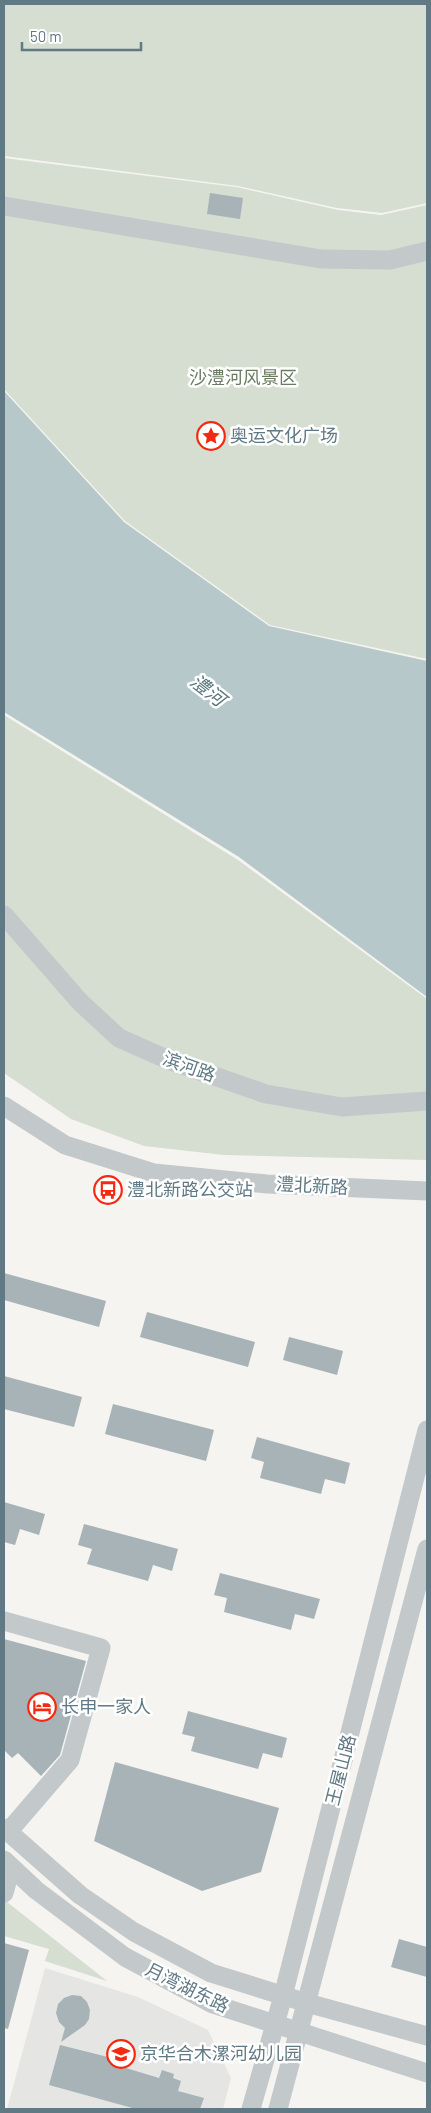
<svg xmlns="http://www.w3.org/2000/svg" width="431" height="2113" font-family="Barlow,'Noto Sans SC',sans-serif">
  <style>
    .built { fill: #e5e6e4 }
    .green { fill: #d6ddd1 }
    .water { fill: #b7c8ca }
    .building { fill: #a7b3b6 }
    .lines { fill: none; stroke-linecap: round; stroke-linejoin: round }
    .minor { stroke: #c3c8ca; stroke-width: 19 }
    .labels { text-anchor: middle; stroke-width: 5; stroke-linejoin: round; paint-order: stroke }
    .park-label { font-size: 18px; fill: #697b60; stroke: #fff }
    .poi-label { font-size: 18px; fill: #607984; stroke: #fff; text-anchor: start }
    .street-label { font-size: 18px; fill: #607984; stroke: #fff }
    .water-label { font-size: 19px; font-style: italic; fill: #58767b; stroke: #fff }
  </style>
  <rect width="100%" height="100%" fill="#f5f4f0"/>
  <path class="built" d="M45 1968 138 1997 208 2030 231 2078 223 2109H7Z"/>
  <g class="green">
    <path d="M4 4H427V203L382 213 337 208 238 186 4 156Z"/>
    <path d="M4 158 236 187 338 210 381 215 427 205V659L270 625 125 521 4 389Z"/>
    <path d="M4 715 238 860 427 999V1160L224 1155 144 1146 71 1119 4 1073Z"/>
    <path d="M4 1899 7 1902 107 1981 45 1961 49 1949 4 1936Z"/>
  </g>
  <path class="water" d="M4 391 124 522 269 626 427 661V997L239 857 4 712Z"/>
  <g class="building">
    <path d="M210 193 243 198 240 219 207 214Z"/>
    <path d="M4 1273 106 1301 99 1327 4 1300Z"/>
    <path d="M147 1312 255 1342 248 1367 140 1337Z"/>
    <path d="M289 1337 343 1351 337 1375 283 1360Z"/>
    <path d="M4 1376 82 1397 74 1427 4 1409Z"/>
    <path d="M113 1404 214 1430 206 1461 105 1434Z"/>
    <path d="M257 1437 350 1463 345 1484 325 1479 321 1494 260 1478 264 1462 251 1458Z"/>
    <path d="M4 1502 45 1514 39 1535 20 1529 15 1545 4 1542Z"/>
    <path d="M84 1524 178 1549 172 1571 153 1565 148 1581 87 1564 92 1549 78 1545Z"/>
    <path d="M220 1573 320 1599 314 1619 295 1614 291 1630 224 1612 227 1598 214 1595Z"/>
    <path d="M4 1639 86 1661 60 1755 41 1776 18 1753 12 1758 4 1750Z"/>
    <path d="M188 1711 287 1738 282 1758 263 1753 258 1769 191 1751 195 1737 182 1734Z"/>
    <path d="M115 1762 279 1808 261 1872 202 1891 94 1841Z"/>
    <path d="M399 1939 427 1947V1977L391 1967Z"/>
    <path d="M4 1943 29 1950 8 2029 4 2028Z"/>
    <path d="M72 1995 81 1996 87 2002 90 2010 89 2019 85 2025 61 2042 65 2028 59 2022 56 2013 58 2004 64 1998Z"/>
    <path d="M60 2045 128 2062 126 2068 159 2078 162 2070 174 2074 173 2078 181 2081 178 2091 204 2098 200 2109H136L49 2085Z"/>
  </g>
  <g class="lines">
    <g class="minor">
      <path d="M4 206 321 259 390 260 427 251"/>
      <path d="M4 915 80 1002 119 1038 171 1061 266 1094 342 1107 427 1101"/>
      <path d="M4 1106 65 1145 154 1173 267 1184 427 1191"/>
      <path d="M4 1621 101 1648 70 1760 8 1832"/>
      <path d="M4 1828 80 1895 134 1932 211 1973 307 2003 427 2036"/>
      <path d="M4 1860 36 1890 125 1957 213 2004 427 2073"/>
      <path d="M4 1893 11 1867"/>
      <path d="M251 2109 283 1996 427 1430"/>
      <path d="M278 2109 427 1549"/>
    </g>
  </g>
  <defs>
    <symbol id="sight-ring" viewBox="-11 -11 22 22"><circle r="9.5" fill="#fff" stroke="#f52810" stroke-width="1.5"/><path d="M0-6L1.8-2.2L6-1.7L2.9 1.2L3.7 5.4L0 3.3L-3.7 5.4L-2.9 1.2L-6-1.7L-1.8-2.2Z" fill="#f52810"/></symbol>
    <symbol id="bus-ring" viewBox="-11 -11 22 22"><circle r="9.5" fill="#fff" stroke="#f52810" stroke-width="1.5"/><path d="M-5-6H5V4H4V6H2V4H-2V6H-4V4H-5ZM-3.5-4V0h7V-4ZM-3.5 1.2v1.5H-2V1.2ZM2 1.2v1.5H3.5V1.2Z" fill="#f52810"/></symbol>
    <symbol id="hotel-ring" viewBox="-11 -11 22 22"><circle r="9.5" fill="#fff" stroke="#f52810" stroke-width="1.5"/><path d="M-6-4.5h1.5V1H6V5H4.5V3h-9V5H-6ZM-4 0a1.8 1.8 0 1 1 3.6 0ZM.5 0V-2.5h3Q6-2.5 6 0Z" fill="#f52810"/></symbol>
    <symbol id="school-ring" viewBox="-11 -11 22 22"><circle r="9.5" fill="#fff" stroke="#f52810" stroke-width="1.5"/><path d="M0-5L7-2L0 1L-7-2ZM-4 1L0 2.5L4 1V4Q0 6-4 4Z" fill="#f52810"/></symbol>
  </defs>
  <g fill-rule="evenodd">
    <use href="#sight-ring" x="195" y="420" width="32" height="32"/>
    <use href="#bus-ring" x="92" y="1174" width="32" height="32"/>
    <use href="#hotel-ring" x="26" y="1691" width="32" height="32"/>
    <use href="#school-ring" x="105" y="2038" width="32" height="32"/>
  </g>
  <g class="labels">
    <g class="park-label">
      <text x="243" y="384">沙澧河风景区</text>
    </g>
    <g class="poi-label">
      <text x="230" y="442">奥运文化广场</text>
      <text x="127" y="1196">澧北新路公交站</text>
      <text x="61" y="1713">长申一家人</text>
      <text x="140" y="2060">京华合木漯河幼儿园</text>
    </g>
    <g class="street-label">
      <text transform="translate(189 1067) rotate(20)" y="6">滨河路</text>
      <text transform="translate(312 1186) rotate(3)" y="6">澧北新路</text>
      <text transform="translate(341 1770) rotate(-76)" y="6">王屋山路</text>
      <text transform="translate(187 1988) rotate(26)" y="6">月湾湖东路</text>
    </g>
    <g class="water-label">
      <text transform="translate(208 690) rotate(38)" y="7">澧河</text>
    </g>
  </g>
  <rect width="431" height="2113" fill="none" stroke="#607984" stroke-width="10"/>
  <path d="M22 42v8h119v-8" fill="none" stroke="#607984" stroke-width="2.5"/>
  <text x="30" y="42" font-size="15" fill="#607984" stroke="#ffffff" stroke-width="4" paint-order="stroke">50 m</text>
</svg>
